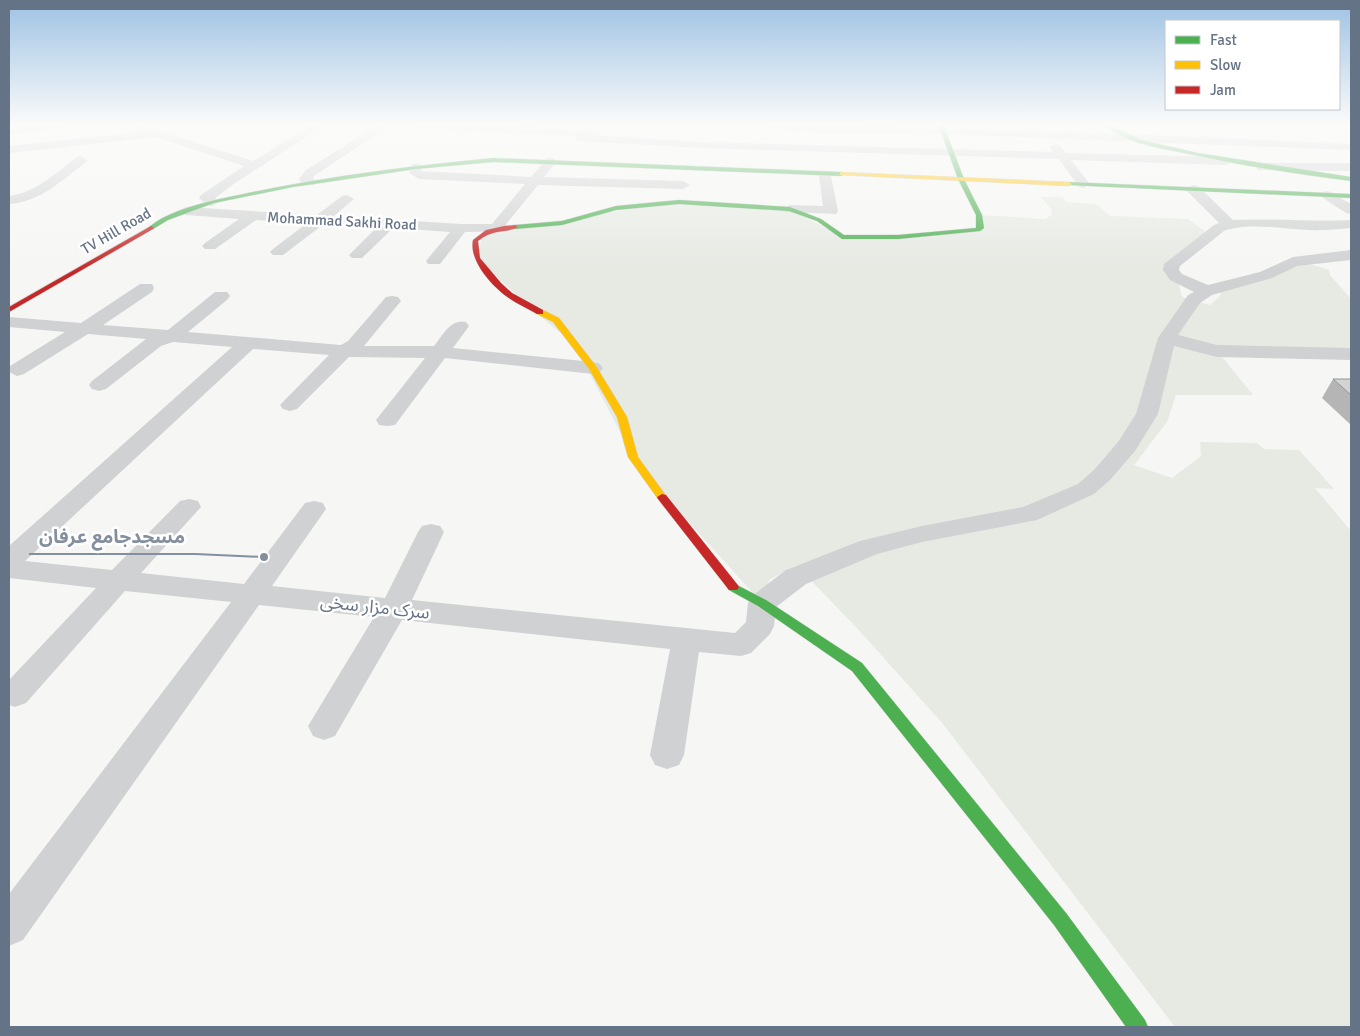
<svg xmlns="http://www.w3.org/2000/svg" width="1360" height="1036" font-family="Signika,'Noto Sans Arabic',sans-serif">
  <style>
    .green { fill: #e6eae3 }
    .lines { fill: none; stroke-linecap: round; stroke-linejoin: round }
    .fast-casing { stroke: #d1d4d5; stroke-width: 1 }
    .slow-casing { stroke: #d1d4d5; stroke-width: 1 }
    .jam-casing { stroke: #d1d4d5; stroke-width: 1 }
    .street { fill: #d0d1d2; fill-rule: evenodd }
    .fast { fill: #4caf50; fill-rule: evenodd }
    .slow { fill: #ffc107; fill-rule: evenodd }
    .jam { fill: #c62828; fill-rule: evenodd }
    .wall { fill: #b5b5b5 }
    .building { fill: #d2d3d3; stroke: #939494 }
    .labels { text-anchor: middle; stroke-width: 5; stroke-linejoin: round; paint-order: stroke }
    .far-street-label { font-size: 15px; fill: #657387; stroke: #fff }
    .street-label { font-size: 18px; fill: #657387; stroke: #fff }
    .leader { fill: none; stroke: #848f9e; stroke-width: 2 }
    .callout-dot { fill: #848f9e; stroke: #fff; stroke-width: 2 }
    .callout-label { font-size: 19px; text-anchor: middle; font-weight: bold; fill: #848f9e; stroke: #fff; stroke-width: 5; stroke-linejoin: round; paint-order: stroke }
  </style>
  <rect width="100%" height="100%" fill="#f6f7f5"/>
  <path class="green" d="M1041 197H1062L1066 202 1096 204 1110 216 1188 219 1207 233 1172 260 1182 297 1210 305 1220 296 1223 284 1296 260 1329 270 1330 275 1351 299V354L1218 352 1253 395H1176L1167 422 1134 465 1172 478 1201 456 1200 442 1257 443 1264 449 1299 450 1334 489 1315 488 1351 531V1027H1175L943 724 856 627 796 565 769 580 762 603 638 466 574 344 528 306 477 258 483 233 661 204 790 209 842 237 978 230 979 215 1045 219 1052 215 1051 209Z"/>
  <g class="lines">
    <defs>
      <g id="fast">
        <path d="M939 126H944L964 179 982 215 984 228 980 231 898 239H842L817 221 789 211 679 204 616 210 562 225 515 229 512 227 515 225 562 221 616 206 679 200 790 207 821 219 844 235H898L976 228V215L958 179Z"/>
        <path d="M1105 126H1111L1142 140 1198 153 1351 177V181C1295 174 1239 165 1184 153 1157 148 1127 143 1105 126Z"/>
        <path d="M493 158 841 172 844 174 841 176 493 162 416 169 293 187 214 203 168 220 153 229 148 228C170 208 219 199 248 193 329 176 411 166 493 158Z"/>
        <path d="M1069 182 1351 194V198L1067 185V183Z"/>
        <path d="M733 583 766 600 862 663 1066 913 1145 1020 1148 1027H1126L1054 925 852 671 758 606 729 590 727 587 729 584Z"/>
      </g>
      <g id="slow">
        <path d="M841 172 1069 182 1072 184 1069 186 839 175Z"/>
        <path d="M537 310H543L559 318 596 366 627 417 638 457 667 497 666 499H658L628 457 617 417 589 369 553 322 537 314Z"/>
      </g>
      <g id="jam">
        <path d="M151 226 154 228 153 229 9 312V307Z"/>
        <path d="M504 226 515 225 518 227C505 234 494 228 478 241L480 258 501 283 512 293 543 310V314H537C527 308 515 303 506 296 490 284 469 260 473 240L486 230Z"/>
        <path d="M662 494 666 495 737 584 739 587 737 590H729L658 499 657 497Z"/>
      </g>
    </defs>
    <use href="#fast" class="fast-casing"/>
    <use href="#slow" class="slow-casing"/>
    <use href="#jam" class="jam-casing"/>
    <g class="street">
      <path d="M22 126H63L58 129 9 134V128Z"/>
      <path d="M144 126 253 161 310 126H323L235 183 215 198 219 202 212 206 207 205 199 198 201 195 244 166 156 137 9 153V146L140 132 136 129 137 127Z"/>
      <path d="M376 126H389L314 176 313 178 316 182 315 185C308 186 302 185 299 179L306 170Z"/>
      <path d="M416 126H509L587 130 591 131 593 133 591 135 703 142 1053 152 1049 147 1055 144 1059 145 1066 153 1226 157 1232 161 1226 165 1071 160 1090 184 1084 188 1079 187 1059 159 703 148 581 141 577 140 575 138 577 136 421 129Z"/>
      <path d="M768 126C962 126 1157 135 1351 144V150L915 133H821L773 129Z"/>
      <path d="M81 156 87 160 85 163C61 181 40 202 9 204V196C35 193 56 173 77 157Z"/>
      <path d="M551 157 557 161 544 177 683 181 690 185 683 189 538 185 507 223 503 231 465 232 440 264H428L426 261 450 232 393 228 362 258H352L349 255 377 227 324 224 283 255H273L270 252 273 249 307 223 256 220 215 249H205L202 246 205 243 239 219 186 215 179 211 186 207 317 215 342 196 347 195 354 199 334 216 461 224H492L525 184 419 179 409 173 412 164H420L422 171 531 177 547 158Z"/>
      <path d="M1262 163H1351V171L1258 170 1256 167 1258 164Z"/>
      <path d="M825 172 831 176 838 211 836 214 785 212 783 209 790 205 823 206 819 176Z"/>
      <path d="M1193 185 1198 186 1233 220C1272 218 1311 222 1351 220V228C1337 229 1323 231 1309 230 1284 229 1247 222 1224 231L1180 266 1179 270 1182 274 1208 285 1260 272 1293 257 1351 250V260L1297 266 1272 278 1212 295 1200 303 1178 335 1217 345 1351 348V360L1217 357 1174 346 1158 414 1135 451 1110 480 1094 494 1037 520 922 542 877 554 806 584 776 607 774 626 770 634 751 653 741 656 699 652 684 755 679 765 667 769 655 765 650 755 670 649 402 620 335 736 324 740 313 736 308 726 374 617 259 605 23 940 9 946V894L231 602 125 591 26 703 15 707 9 705V680L96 588 9 578V546L232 347 173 342 161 346 106 389 99 391 92 389 89 385 92 381 146 339 88 334 24 374 17 376 9 372 10 366 65 332 9 327V317L81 323 140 284H152L154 288 152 292 103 325 168 330 215 292H227L230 296 227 300 188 332 341 345 348 341 386 297 392 296 398 297 401 301 364 346H434C443 335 451 318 466 322L469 326 453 348 593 362 600 364 603 368 600 372 593 374 445 358 395 425 387 426 379 425 376 420 425 358 349 357 297 409 290 411 283 409 280 405 329 355 253 349 25 561 112 570 180 501 189 499 198 501 201 507 141 573 244 584 305 503 314 501 323 503 326 509 272 586 385 598 418 532 422 526 431 524 440 526 444 532 412 600 735 633 746 622 748 603 752 596 786 570 860 541 922 526 1023 507 1078 484 1094 470 1118 442 1136 414 1158 338 1188 295 1194 292 1170 280 1163 270 1164 264 1214 225 1219 223 1188 192 1186 189Z"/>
      <path d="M1328 191 1351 204V214L1346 213 1323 198 1321 195 1323 192Z"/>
    </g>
    <use href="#fast" class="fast"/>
    <use href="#slow" class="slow"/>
    <use href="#jam" class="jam"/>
  </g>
  <path class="wall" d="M1333 379H1351V425L1322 398Z"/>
  <path class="building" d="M1333 379H1351V395Z"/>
  <linearGradient id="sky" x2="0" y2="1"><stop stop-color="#9ec2e3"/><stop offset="0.46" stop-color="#fbfbfa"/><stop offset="1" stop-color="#fbfbfa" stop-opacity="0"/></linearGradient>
  <rect width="1360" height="271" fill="url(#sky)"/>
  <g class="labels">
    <g class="far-street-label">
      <text transform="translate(342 221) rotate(3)" y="5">Mohammad Sakhi Road</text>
      <text transform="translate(116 231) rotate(-30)" y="5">TV Hill Road</text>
    </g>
    <g class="street-label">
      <text transform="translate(375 607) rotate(6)" y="6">سرک مزار سخی</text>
    </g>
  </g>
  <path class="leader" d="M264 557L195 554H29"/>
  <circle class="callout-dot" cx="264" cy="557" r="5"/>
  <g class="callout-label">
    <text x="112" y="543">مسجدجامع عرفان</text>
  </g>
  <rect width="1360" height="1036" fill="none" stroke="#657387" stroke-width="20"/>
  <rect x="1165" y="20" width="175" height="90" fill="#ffffff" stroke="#c1c7cf"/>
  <rect x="1175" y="36" width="25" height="8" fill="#4caf50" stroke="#c1c7cf"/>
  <text x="1210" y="45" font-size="15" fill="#657387">Fast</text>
  <rect x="1175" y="61" width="25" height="8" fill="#ffc107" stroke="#c1c7cf"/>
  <text x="1210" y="70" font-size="15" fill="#657387">Slow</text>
  <rect x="1175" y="86" width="25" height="8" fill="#c62828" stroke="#c1c7cf"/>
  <text x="1210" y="95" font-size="15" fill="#657387">Jam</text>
</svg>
